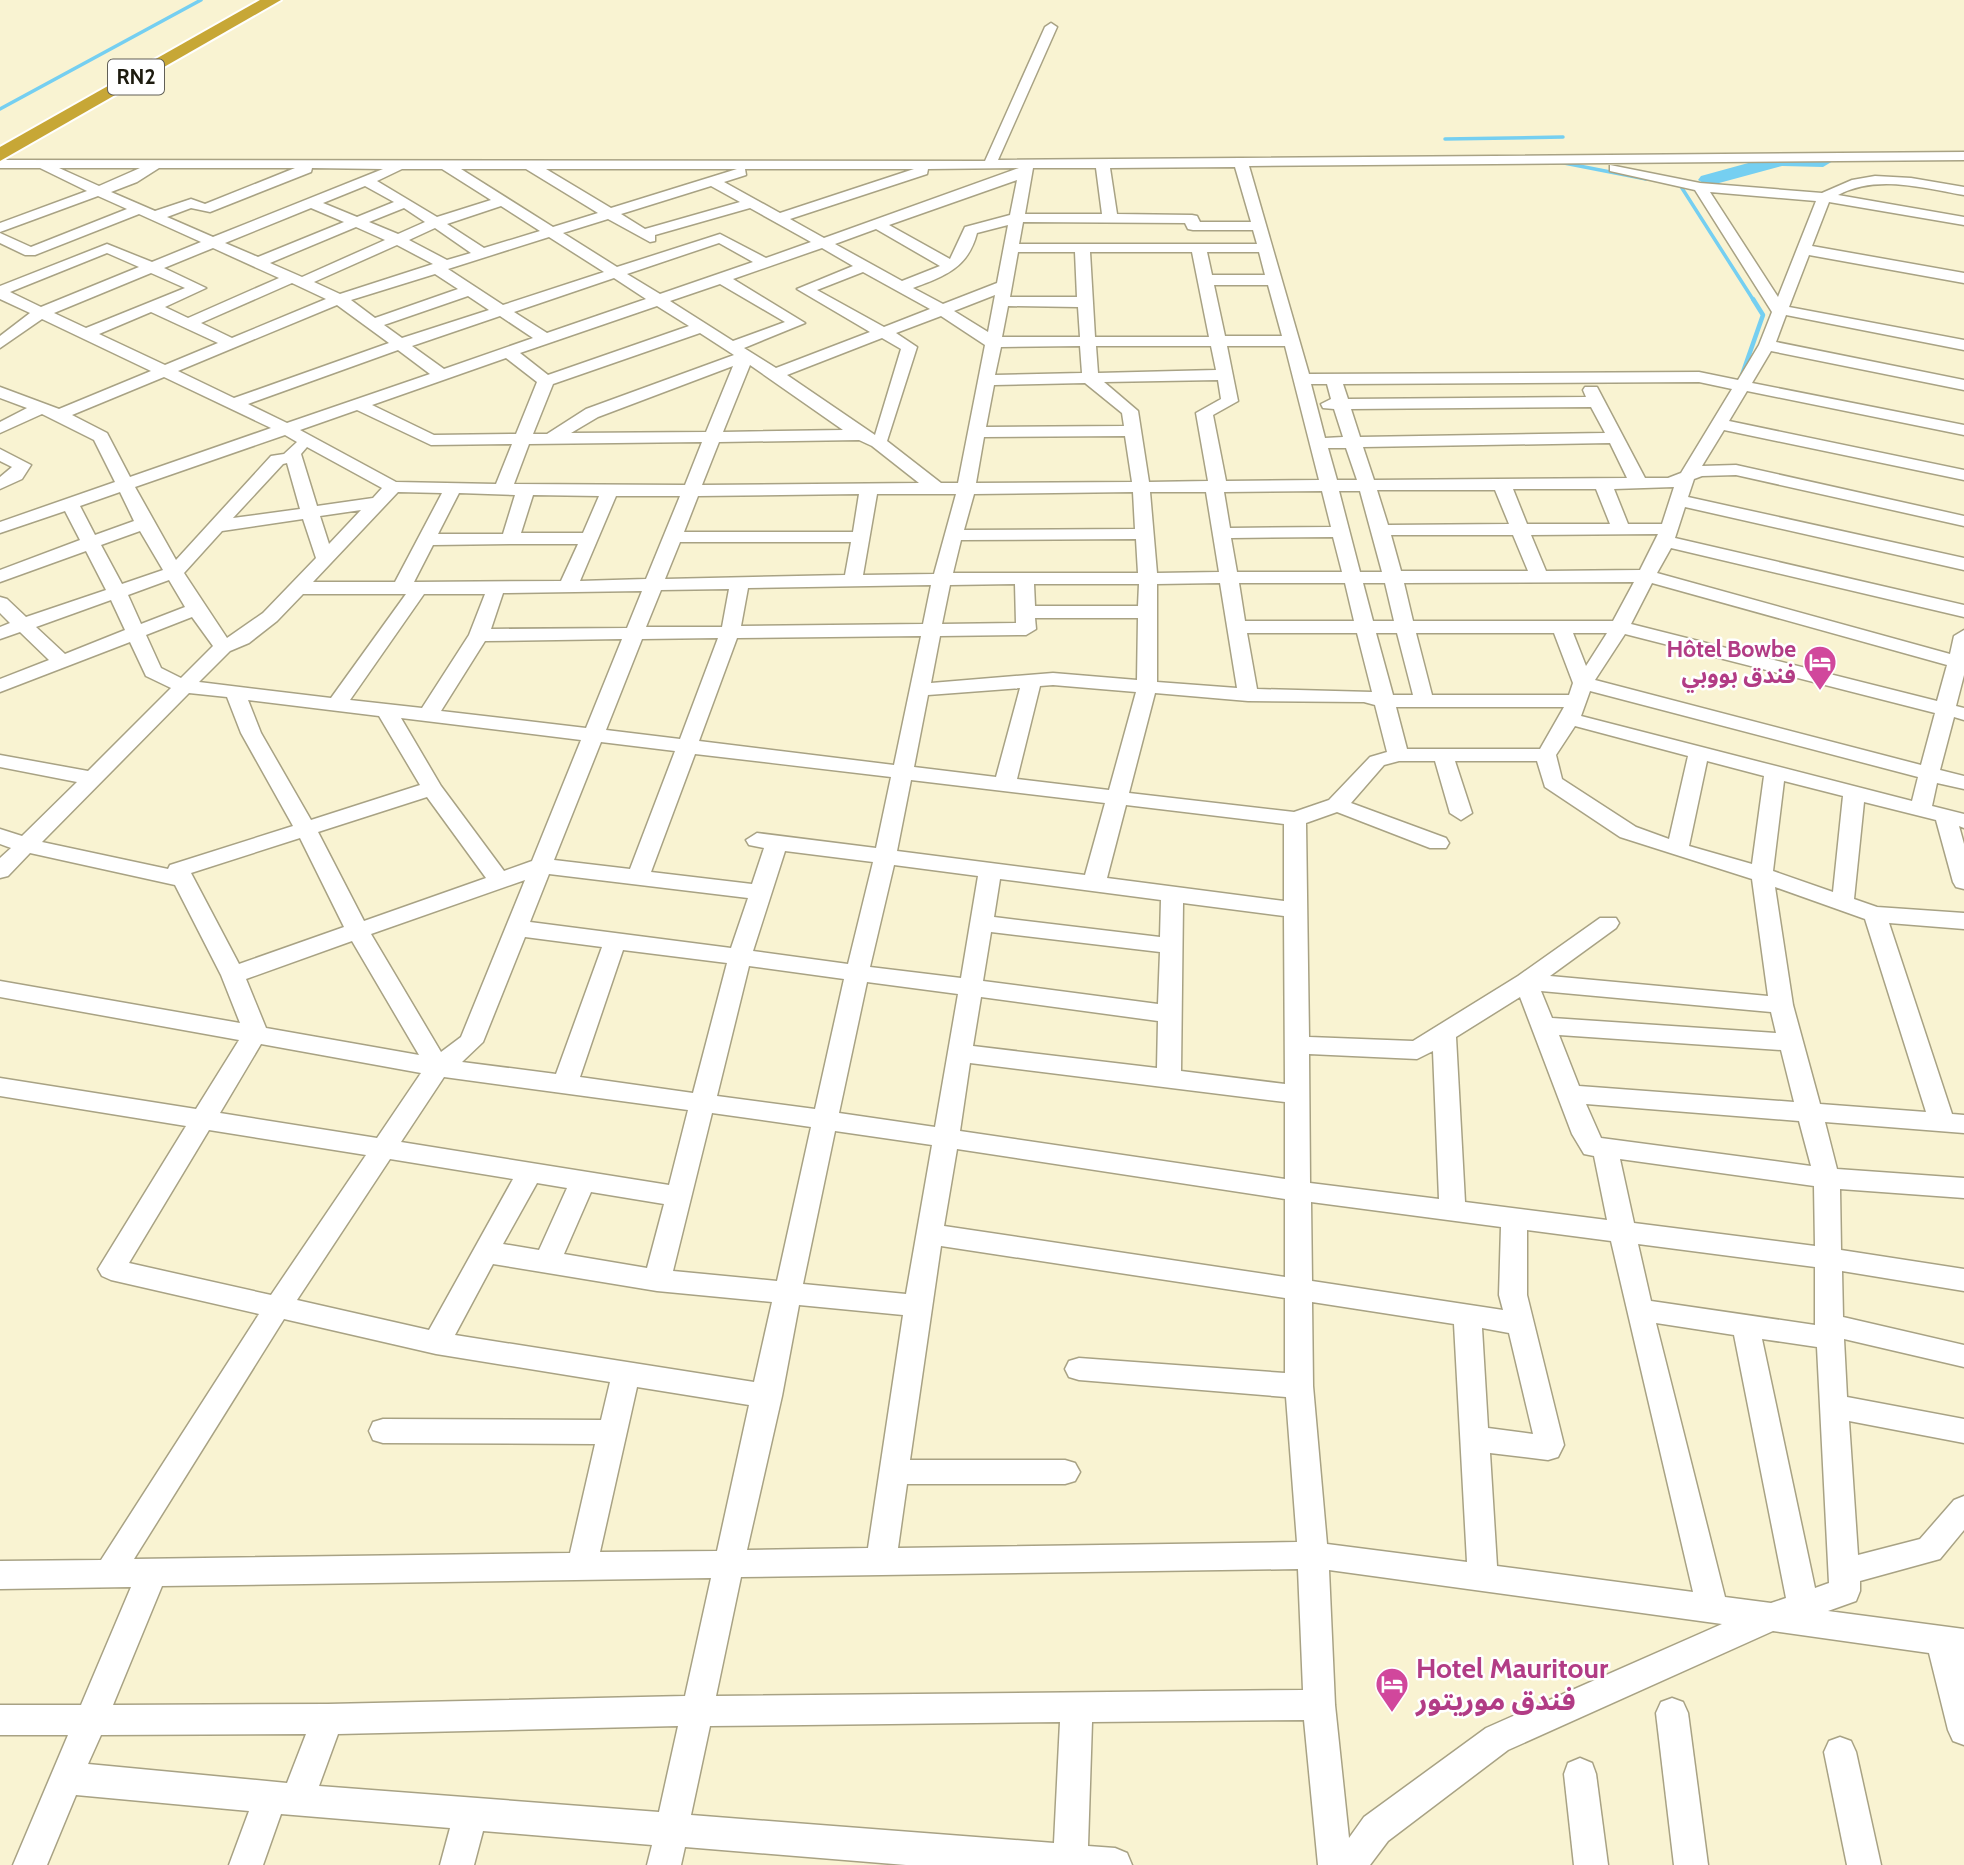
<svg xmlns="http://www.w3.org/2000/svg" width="1964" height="1865" font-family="Cabin,'Noto Sans Arabic',sans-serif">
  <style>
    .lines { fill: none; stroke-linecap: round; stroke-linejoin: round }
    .stream-far1 { stroke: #75cff1; stroke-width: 3.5 }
    .stream { stroke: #75cff1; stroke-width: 4.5 }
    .river { fill: #75cff1; fill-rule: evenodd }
    .minor-casing { stroke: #a8a284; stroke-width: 3 }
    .highway-casing { stroke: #fff; stroke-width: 4 }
    .minor { fill: #fff; fill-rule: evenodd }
    .highway { fill: #c7a736; fill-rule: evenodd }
    .labels { text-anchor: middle; stroke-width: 5; stroke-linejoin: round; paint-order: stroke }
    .shield { fill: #fff; stroke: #615f57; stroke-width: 2 }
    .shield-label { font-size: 21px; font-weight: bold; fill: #1d1b0f }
    .hotel-label { font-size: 23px; font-weight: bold; fill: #b23c85; stroke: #fff; text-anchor: end }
    .near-hotel-label { font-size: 28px; font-weight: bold; fill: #b23c85; stroke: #fff; text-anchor: start }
  </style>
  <rect width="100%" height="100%" fill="#f9f3d2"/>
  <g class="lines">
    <g class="stream-far1">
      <path d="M0 109 201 0"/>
      <path d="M1445 139 1563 137"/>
      <path d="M1559 162 1646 179"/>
      <path d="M1676 184 1680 185 1754 301"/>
    </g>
    <path class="stream" d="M1742 375 1763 315 1753 299"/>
    <path class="river" d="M1781 154 1823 155 1833 161 1823 167 1782 166 1708 186 1698 180 1701 176Z"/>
    <defs>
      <g id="minor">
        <path d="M1051 23 1057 27 998 160 1964 152V160L1249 166 1309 374 1699 372 1738 380 1759 345 1772 312 1695 190 1610 171V165L1700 183 1822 193 1852 180 1875 176 1911 178 1964 187V195C1924 188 1876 174 1838 195L1964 217V225L1829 202 1812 246 1964 273V283L1809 255 1789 307 1964 340V350L1786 315 1776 342 1964 380V390L1771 351 1752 383 1964 425V435L1747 391 1729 421 1964 470V480L1724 430 1702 466 1736 465 1964 516V526L1736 475 1702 476 1694 479 1688 497 1964 558V570L1685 507 1675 538 1964 605V617L1671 548 1657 573 1950 654 1954 636 1964 630V675L1956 706 1964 708V720L1954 717 1940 770 1964 776V789L1937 783 1932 806 1964 814V828L1959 826 1964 844V889L1956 887 1953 882 1936 820 1864 802 1854 899 1877 907 1964 913V929L1889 923 1952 1114 1964 1115V1133L1825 1122 1837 1169 1964 1178V1198L1840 1189 1841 1250 1964 1269V1291L1842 1271 1843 1317 1964 1345V1367L1844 1339 1847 1397 1964 1419V1443L1849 1421 1858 1555 1920 1539 1954 1500 1964 1496V1530L1940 1559 1860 1581V1591L1856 1601 1828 1611 1964 1629V1745L1953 1741 1948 1730 1929 1653 1773 1631 1508 1750 1388 1841 1370 1865H1318L1304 1720 1092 1722 1088 1846 1115 1848 1127 1853 1132 1865H906L685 1847 681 1865H647L652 1845 483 1831 474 1865H440L450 1828 281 1814 263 1865H229L249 1811 76 1795 47 1865H13L68 1735H0V1705H81L131 1587 0 1589V1561L101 1560 259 1314 111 1280 102 1276 98 1269 186 1126 0 1096V1078L196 1109 239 1040 0 997V981L240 1023 221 975 175 885 30 853 8 876 0 878V858L11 848 0 844V829L22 836 77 782 0 767V755L88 771 171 688 146 676 130 642 0 692V679L49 660 20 632 0 639V627L10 623 0 613V597L7 599 26 617 106 590 86 551 0 582V570L80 540 65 511 0 533V522L115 482 94 440 42 414 0 433V422L27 408 0 398V387L59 409 151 371 42 319 0 348V336L30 313 0 299V286L107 244 152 262 201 242 139 214 35 255H25L0 243V233L31 247 127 209 98 196 0 232V223L87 191 40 168H0V160L985 161 1045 27ZM1235 167 1251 222H1200L1197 216 1192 215 1117 214 1110 168ZM59 168H140L99 186ZM159 168H295L205 204 191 199 155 211 111 192 137 182ZM312 168 383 169 213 237 167 217 191 208 210 212 311 172ZM1019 168 824 238 790 219 927 174 928 169ZM1033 168H1096L1102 214H1025ZM402 169H442L491 200 437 217 377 181ZM461 169H526L598 213 553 227ZM546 169H737L611 208ZM745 169H914L780 213 724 182 746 175ZM1017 180 1010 215 965 227 950 259 889 225ZM365 186 394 202 357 217 323 203ZM711 186 740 202 645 229 621 214ZM1710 192 1816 201 1778 297ZM501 206 540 231 484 248 447 224ZM311 208 344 222 258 257 225 243ZM404 208 425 222 398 234 369 222ZM750 208 811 242 766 258 720 234 617 267 563 233 608 219 650 242 655 241V235ZM1023 222 1185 223 1188 229 1193 230H1253L1257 244H1019ZM1008 225 997 283 943 304 913 288C945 276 968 268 977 233ZM356 227 385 240 302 277 270 263ZM435 228 471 253 447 260 409 240ZM876 229 940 266 902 281 835 244ZM549 237 604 272 503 305 448 269ZM719 243 753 262 660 294 627 274ZM397 245 433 264 340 294 314 282ZM213 248 279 278 188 318 165 307 206 288 164 268ZM822 248 853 266 797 289 870 332 776 368 744 348 805 323 733 279ZM1018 252H1075L1077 297H1010ZM1090 252H1192L1209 337H1095ZM1207 252H1259L1265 275H1212ZM107 253 139 267 41 307 10 292ZM863 272 930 309 884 327 817 290ZM151 273 185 288 86 328 54 313ZM435 274 458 289 375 318 351 300ZM614 278 646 299 547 333 514 312ZM292 283 326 299 232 338 201 323ZM720 284 785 322 733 341 670 301ZM1214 285H1268L1282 336H1225ZM995 295 988 332 954 311ZM468 296 489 310 402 338 384 325ZM337 305 389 343 234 398 178 371ZM657 306 689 326 548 375 520 353ZM1008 306 1078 307 1080 337H1002ZM151 312 218 343 165 365 99 334ZM500 316 533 338 444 369 412 346ZM941 316 985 345 958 483H941L887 441 917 347 896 333ZM700 333 734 355 586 409 547 434H533L553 384ZM882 338 901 349 875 435 787 375ZM1080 346 1082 373 995 375 1001 347ZM1096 346H1211L1216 370 1098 373ZM1227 346H1285L1319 480 1226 481 1213 415 1238 401ZM398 350 430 374 287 423 248 404ZM506 358 537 382 516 434 434 435 372 405ZM750 365 843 430 723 432ZM733 366 706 432 571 433 598 417ZM164 377 271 428 130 477 107 433 72 415ZM1218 380 1221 399 1196 413 1208 481 1149 482 1138 411 1104 382ZM1699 382 1732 389 1681 473 1668 478H1645L1597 387H1585L1583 390 1586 397 1348 399 1343 384ZM1085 383 1122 413 1124 426 986 427 994 385ZM1311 384H1327L1331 399 1321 404 1323 408 1334 409 1343 437 1325 438ZM1591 407 1605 433 1360 437 1351 409ZM357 410 431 445 512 444 496 484 396 482 300 430ZM285 435 297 442 284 454 271 456 176 560 135 487ZM1125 436 1132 482 976 483 984 437ZM859 440 872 446 919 483 702 485 719 442ZM702 442 685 485 514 484 529 444ZM1610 443 1627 478 1374 480 1363 447ZM307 447 382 488 373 498 317 506 301 454ZM1328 448H1346L1357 480H1337ZM287 463 300 509 233 518 283 464ZM1674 487 1662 524H1628L1614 489ZM1513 489H1596L1610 524H1527ZM1377 490H1495L1509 524 1388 525ZM1322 491 1331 527 1230 528 1224 492ZM1339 491H1360L1382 572H1360ZM120 492 134 521 95 535 80 506ZM398 492 442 493 395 582H313ZM1133 492 1135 529 964 530 974 494ZM1150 492H1206L1219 572 1157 573ZM459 493 515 495 503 534H438ZM859 494 853 532H684L698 496ZM877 494H956L934 574 863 575ZM533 495 599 496 583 533H521ZM616 496H680L646 579 580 581ZM361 510 329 544 320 516ZM303 519 316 558 263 613 227 638 184 573 222 531ZM140 531 163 570 122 584 101 545ZM1658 534 1640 570 1546 571 1531 535ZM1391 535H1513L1528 571H1401ZM1333 537 1342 572H1237L1231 538ZM1136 539 1138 573H953L961 540ZM680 542H851L845 575 665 579ZM510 544H578L561 581 414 582 433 545ZM169 580 185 607 141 624 128 595ZM1634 582 1613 621H1413L1404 583ZM1220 583 1237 688 1157 682V584ZM1239 583H1345L1354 621H1245ZM1363 583H1385L1394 621H1373ZM1652 583 1947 665 1937 701 1631 624ZM1015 584 1016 623 942 624 950 585ZM1034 584H1139L1138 606H1035ZM931 585 923 624 741 626 748 588ZM729 589 722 627H646L661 590ZM642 591 627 628 491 629 503 593ZM303 594H406L331 698 199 682 230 651 249 643 277 621ZM424 594H485L469 635 422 708 350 700ZM111 600 125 630 65 654 36 627ZM192 617 213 646 181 678 161 668 146 635ZM1035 618H1138L1137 680 1053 673 931 683 940 636 1026 635 1036 629ZM1247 633H1357L1372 692 1257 689ZM1376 633H1397L1413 695H1393ZM1416 633H1554L1573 683 1569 695H1432ZM1573 633H1607L1586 666ZM1625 634 1935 713 1921 765 1595 680ZM921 636 894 765 699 741 737 638ZM718 638 680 739 606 730 642 639ZM622 639 586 728 441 711 485 641ZM1053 685 1136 692 1109 790 1017 779 1040 686ZM1020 688 996 777 914 767 928 695ZM1590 691 1918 777 1912 801 1581 716ZM189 693 227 697 241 733 293 826 170 865 168 869 42 842ZM1155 693 1248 701 1364 702 1375 705 1387 752 1370 757 1329 800 1294 812 1129 793ZM248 700 379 716 420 785 311 820 261 733ZM1396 707H1564L1540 749H1407ZM401 718 581 740 532 861 504 871 441 786ZM1575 726 1688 756 1669 839 1636 827 1562 779 1556 755ZM601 742 675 751 630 869 554 860ZM695 754 891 777 876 848 757 833 746 840 749 845 764 848 752 884 651 872ZM1399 761H1435L1450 813 1461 820 1472 813 1455 761H1537L1545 787 1620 837 1752 879 1768 996 1550 976 1616 928 1619 923 1616 918H1600L1518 976 1413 1041 1309 1037 1306 823 1337 812 1430 848H1446L1449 843 1446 838 1351 803 1384 765ZM1707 761 1764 776 1752 864 1689 846ZM911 780 1105 803 1085 875 897 851ZM1784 781 1843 796 1833 892 1773 871ZM427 797 486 878 364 921 318 832ZM1126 805 1284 824V901L1107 878ZM300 838 344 927 239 964 191 873ZM785 851 873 862 848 964 753 951ZM894 865 978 876 961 978 870 967ZM549 874 748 898 731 948 530 922ZM1000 879 1161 900 1160 937 994 917ZM525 880 461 1037 441 1052 371 934ZM1775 887 1865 919 1926 1112 1820 1104 1793 1005ZM1183 903 1284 916 1285 1084 1181 1071ZM991 932 1160 952 1158 1004 983 981ZM525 937 602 947 556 1074 462 1062 483 1042ZM352 941 419 1055 266 1028 246 979ZM623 950 727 963 693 1093 580 1077ZM749 966 844 979 815 1109 717 1096ZM867 982 958 994 935 1127 839 1113ZM1541 991 1771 1012 1776 1033 1552 1018ZM981 997 1158 1021 1157 1068 973 1046ZM1520 997 1572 1134 1584 1154 1594 1156 1607 1220 1465 1202 1456 1037ZM1559 1035 1781 1050 1794 1102 1579 1086ZM261 1044 421 1073 377 1138 220 1113ZM1433 1051 1439 1199 1310 1183 1309 1054 1417 1059ZM970 1063 1285 1102V1179L960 1131ZM444 1077 688 1110 669 1185 401 1142ZM1586 1104 1799 1121 1811 1166 1601 1138ZM712 1113 811 1127 777 1281 673 1271ZM209 1130 366 1155 271 1295 129 1263ZM835 1131 932 1145 906 1294 803 1284ZM957 1149 1285 1199V1277L944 1226ZM390 1159 513 1179 429 1330 297 1300ZM1620 1159 1814 1186 1815 1246 1634 1223ZM537 1183 567 1188 539 1250 503 1244ZM591 1192 664 1204 647 1268 564 1254ZM1311 1202 1501 1227 1499 1295 1503 1310 1312 1281ZM1527 1230 1611 1241 1693 1592 1497 1566 1490 1453 1548 1460 1558 1457 1564 1445 1527 1295ZM1638 1244 1815 1267V1325L1651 1301ZM941 1246 1285 1298V1373L1079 1358 1069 1361 1065 1369 1069 1377 1079 1380 1286 1397 1297 1542 898 1548 907 1484H1065L1075 1481 1080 1472 1075 1463 1065 1460H910ZM493 1264 657 1291 772 1302 754 1382 455 1335ZM1312 1302 1454 1324 1467 1562 1327 1544 1313 1386ZM799 1305 903 1315 868 1548 747 1550 782 1396ZM284 1319 436 1354 610 1382 601 1420 383 1419 373 1422 369 1431 373 1440 383 1443 595 1444 570 1553 134 1559ZM1656 1323 1734 1335 1786 1598 1771 1603 1725 1597ZM1482 1328 1509 1333 1533 1434 1488 1428ZM1762 1339 1817 1347 1829 1583 1815 1588ZM637 1387 749 1405 717 1551 600 1552ZM1298 1569 1303 1690 716 1696 741 1577ZM1329 1570 1722 1624 1486 1728 1364 1817 1349 1838 1335 1705ZM711 1578 685 1696 328 1704 113 1705 162 1586ZM1060 1722 1054 1843 691 1815 710 1726ZM678 1726 659 1812 319 1786 338 1734ZM306 1734 287 1783 88 1764 101 1735Z"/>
        <path d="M0 449 31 465 22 479 0 489V477L12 467 0 461Z"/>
        <path d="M1672 1698 1683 1702 1688 1713 1708 1865H1674L1656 1713 1661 1702Z"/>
        <path d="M1840 1737 1851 1741 1856 1752 1881 1865H1847L1824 1752 1829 1741Z"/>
        <path d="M1580 1758 1592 1763 1596 1774 1608 1865H1574L1564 1774 1568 1763Z"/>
      </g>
      <path id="highway" d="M260 0H281L0 161V147Z"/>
    </defs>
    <use href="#minor" class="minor-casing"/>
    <use href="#highway" class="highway-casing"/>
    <use href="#minor" class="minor"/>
    <use href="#highway" class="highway"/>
  </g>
  <defs>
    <symbol id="hotel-pin" viewBox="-11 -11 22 30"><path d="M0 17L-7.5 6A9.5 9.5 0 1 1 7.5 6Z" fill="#d1479c" stroke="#fff"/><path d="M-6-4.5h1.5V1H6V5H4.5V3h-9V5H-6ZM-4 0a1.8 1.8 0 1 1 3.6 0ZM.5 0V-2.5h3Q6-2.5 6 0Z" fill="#fff"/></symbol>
  </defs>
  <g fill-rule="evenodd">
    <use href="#hotel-pin" x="1801" y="643" width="38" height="52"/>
    <use href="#hotel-pin" x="1373" y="1665" width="38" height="52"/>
  </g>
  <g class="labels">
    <rect class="shield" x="108" y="59.5" width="56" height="35" rx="5"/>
    <g class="shield-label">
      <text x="136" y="84">RN2</text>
    </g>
    <g class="hotel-label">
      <text x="1796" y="657">Hôtel Bowbe<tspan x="1796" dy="26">فندق بووبي</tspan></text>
    </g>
    <g class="near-hotel-label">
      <text x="1416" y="1678">Hotel Mauritour<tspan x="1416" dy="32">فندق موريتور</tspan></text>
    </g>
  </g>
</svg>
